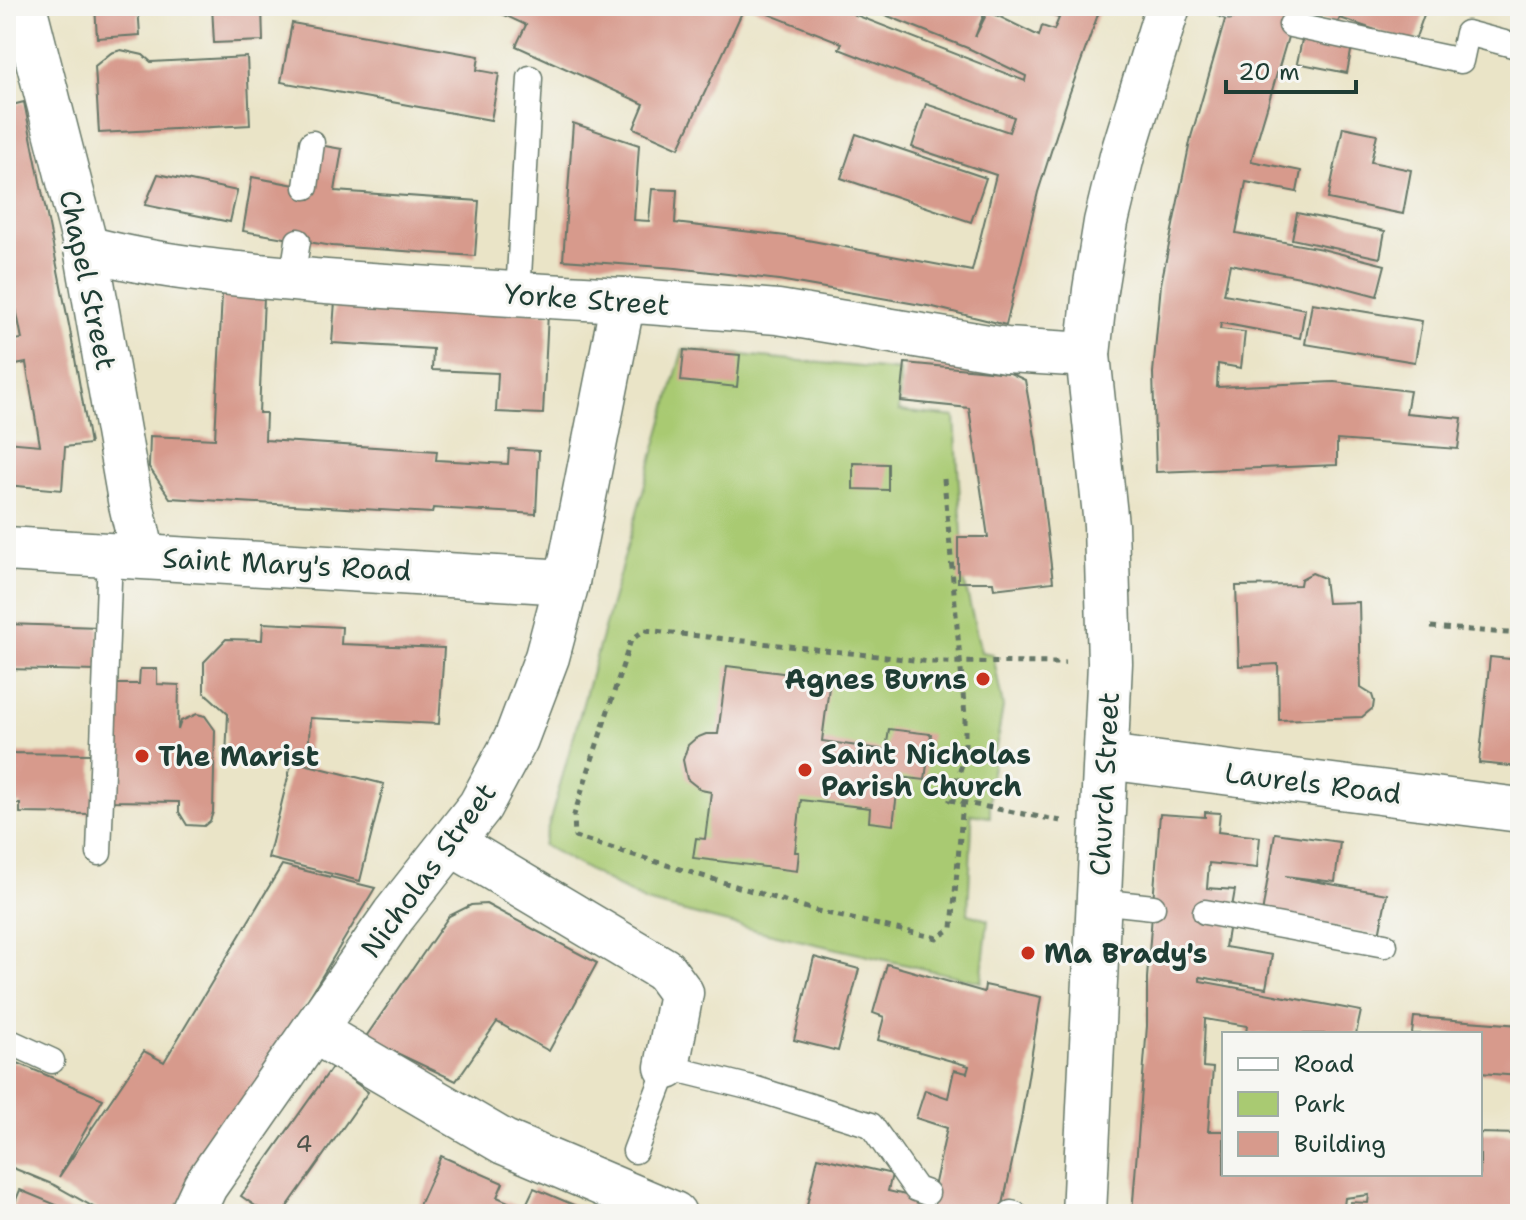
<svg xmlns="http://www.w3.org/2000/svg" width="1526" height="1220" font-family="'Shantell Sans',sans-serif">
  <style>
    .green { fill: #a9ca72; stroke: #648453; stroke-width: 2 }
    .building { fill: #d79a8c }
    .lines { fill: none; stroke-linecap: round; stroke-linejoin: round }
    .lane-casing { stroke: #667767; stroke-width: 27 }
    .street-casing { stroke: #667767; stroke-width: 47 }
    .secondary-casing { stroke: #667767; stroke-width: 47 }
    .path { stroke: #667767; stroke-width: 5; stroke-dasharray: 6 6; stroke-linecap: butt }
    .lane { stroke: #fff; stroke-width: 24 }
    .street { stroke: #fff; stroke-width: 44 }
    .secondary { stroke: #fff; stroke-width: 44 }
    .poi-dot { fill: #c8321e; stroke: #f6f6f2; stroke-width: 3 }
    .labels { text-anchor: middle; stroke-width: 6; stroke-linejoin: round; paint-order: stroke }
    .number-label { font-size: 24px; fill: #4d544a }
    .street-label { font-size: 28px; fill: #1f3d34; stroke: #f6f6f2 }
    .poi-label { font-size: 28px; font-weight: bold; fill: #1f3d34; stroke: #f6f6f2; text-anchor: start }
  </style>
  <rect width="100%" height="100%" fill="#f6f6f2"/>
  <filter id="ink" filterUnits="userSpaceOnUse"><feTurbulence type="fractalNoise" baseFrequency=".0125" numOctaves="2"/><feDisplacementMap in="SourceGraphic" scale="16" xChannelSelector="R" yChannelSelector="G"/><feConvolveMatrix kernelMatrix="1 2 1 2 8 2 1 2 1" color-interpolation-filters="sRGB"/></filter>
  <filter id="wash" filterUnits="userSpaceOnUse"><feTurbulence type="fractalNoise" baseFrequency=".006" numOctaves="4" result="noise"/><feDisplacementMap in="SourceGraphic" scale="32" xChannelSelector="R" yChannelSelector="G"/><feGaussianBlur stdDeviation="1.8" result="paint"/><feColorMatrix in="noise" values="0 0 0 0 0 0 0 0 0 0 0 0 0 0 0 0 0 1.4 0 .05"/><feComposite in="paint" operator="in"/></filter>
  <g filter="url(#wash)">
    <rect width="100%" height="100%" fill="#eae4c7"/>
    <path class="green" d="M683 349 900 371 899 411 955 417 965 584 981 652 993 654 1003 707 990 783V817L970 814 972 823 968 914 988 920 981 982 759 931 646 902 543 845Z"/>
    <g id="blocks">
      <g class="building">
        <path d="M95 6H138L140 35 97 38Z"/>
        <path d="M212 6H262L263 41 214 43Z"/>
        <path d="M485 6H745L679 148 634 128 644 104 516 46 526 25Z"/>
        <path d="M748 6H847L855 9 853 14 1025 81 1026 76 970 49 863 6H987L975 37 988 11 1039 36 1042 26 1054 30 1059 18 1029 6H1101L1069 95 1038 192 1006 325 933 307 779 280 676 268 563 260 573 123 639 145 634 220 649 221 652 189 677 190 675 223 786 236 972 271 996 175 912 147 926 104 1009 132 1014 117 839 49 842 43Z"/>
        <path d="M1229 6H1427L1414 43 1340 18 1337 24 1296 10 1251 161 1301 171 1297 192 1246 182 1236 233 1322 249 1385 265 1377 296 1316 280 1230 264 1224 294 1305 309 1300 338 1221 323 1220 329 1245 332 1241 368 1218 364 1217 387 1334 382 1410 391 1406 413 1462 418 1458 449 1337 440V465L1156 472 1153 373 1161 284 1191 137Z"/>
        <path d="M292 23 479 56 477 70 499 74 491 120 281 82Z"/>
        <path d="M1303 35 1352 46 1347 73 1297 63Z"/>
        <path d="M121 50 143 55 151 62 247 57 250 125 99 133 95 66 111 53Z"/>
        <path d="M6 81 12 105 24 102 70 330 90 444 65 447 62 490 6 485V442L40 445 26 363 6 367V341L22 339 10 278 6 279Z"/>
        <path d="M1343 127 1377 134 1371 162 1411 170 1403 214 1328 199Z"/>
        <path d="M856 134 986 178 971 222 841 178Z"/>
        <path d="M319 145 342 149 335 191 479 201 475 256 332 246 243 231 252 177 311 188Z"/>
        <path d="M158 174 237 191 230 222 145 205Z"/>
        <path d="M1297 213 1385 231 1380 258 1292 239Z"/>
        <path d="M222 294 264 297 259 413H266L265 440 437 451 436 460 508 464 509 449 539 451 536 514 433 508 432 513 170 498 149 467 150 436 215 439Z"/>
        <path d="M335 301 548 313 543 414 496 412 498 373 432 370 433 349 332 343Z"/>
        <path d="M1312 303 1422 321 1415 362 1305 344Z"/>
        <path d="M684 350 740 355 737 387 681 381Z"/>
        <path d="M905 363 1010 373 1025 380 1036 442 1053 582 994 589 993 582H958V537H988L969 408 901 401Z"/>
        <path d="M853 463 888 464V490L853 489Z"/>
        <path d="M1312 573 1324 578 1327 603 1359 602 1361 688 1372 695 1374 701 1373 708 1362 717 1279 720 1278 664 1239 666 1236 586 1300 585 1301 579Z"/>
        <path d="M263 623 342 627 341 644 444 648 439 724 310 718 308 760 226 757 228 714 204 692V662L226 639 262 640Z"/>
        <path d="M6 624 99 627 98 671 6 669Z"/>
        <path d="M1490 657 1520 660V767L1479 763Z"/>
        <path d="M727 666 830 679 822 741 886 750 889 729 931 734 925 780 899 777 893 825 869 822 870 808 801 800 795 852H799L797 871 693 858 696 838 705 839 711 792 701 790 687 779 683 760 688 745 696 738 706 734H718Z"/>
        <path d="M140 669H157V684L179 685 178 730 181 721 197 714 205 716 215 730 213 812 210 821 204 826 187 825 179 812V802L110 801 112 684H139Z"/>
        <path d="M6 753 93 754V814L20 813V804H6Z"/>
        <path d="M292 761 384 784 360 881 268 858Z"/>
        <path d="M1205 812 1220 813 1218 832 1260 837 1257 868 1209 863 1207 888 1235 890 1225 947 1272 955 1266 988 1200 977V981L1361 1011 1356 1034H1253L1246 1033 1247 1026 1205 1019 1203 1067 1213 1068 1208 1131H1224V1174H1480V1133L1520 1134V1214H1349L1350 1202 1368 1203 1369 1195 1345 1198 1343 1214H1132L1147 1026V978L1160 814 1205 817Z"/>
        <path d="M1275 833 1340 842 1335 882 1285 876 1387 894 1379 935 1262 914Z"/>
        <path d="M282 865 375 888 244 1106 173 1214H106L54 1185 6 1165V1058L103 1099 59 1177 144 1051 164 1062Z"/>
        <path d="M486 904 597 963 549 1051 497 1022 456 1081 365 1038 449 916 471 905Z"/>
        <path d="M814 957 859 969 838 1051 794 1040Z"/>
        <path d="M887 964 984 992 985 985 1041 997 1021 1120 1001 1214H805L818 1157 892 1174 888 1191 931 1201 947 1128 916 1118 925 1090 948 1098 954 1070 967 1073 969 1066 878 1040 884 1017 873 1013Z"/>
        <path d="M1414 1017 1520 1025V1076L1480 1073V1034H1412Z"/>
        <path d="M333 1066 368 1092 282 1214H267L241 1196Z"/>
        <path d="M441 1156 503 1183 497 1197 524 1209 534 1188 595 1214H415Z"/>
        <path d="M20 1190 71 1211 70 1214H10Z"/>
      </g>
    </g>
  </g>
  <g filter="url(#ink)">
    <use href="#blocks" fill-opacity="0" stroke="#667767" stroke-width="2"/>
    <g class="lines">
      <defs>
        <g id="lane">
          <path d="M1226 6 1229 7"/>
          <path d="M1291 25 1461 61 1467 33 1520 47"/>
          <path d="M306 187 312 143"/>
          <path d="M292 279 298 241"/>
          <path d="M518 295 530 78"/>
          <path d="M99 853 110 554"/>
          <path d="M1098 901 1153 907"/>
          <path d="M1205 912 1385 945"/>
          <path d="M6 1040 52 1061"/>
          <path d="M635 1151 667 1067 756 1089 871 1125 916 1189 927 1193"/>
          <path d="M1011 1213 1015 1214"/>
        </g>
        <g id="street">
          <path d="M24 6 86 248 130 500 143 555"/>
          <path d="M86 248C164 269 245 275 326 282 425 289 524 295 623 300"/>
          <path d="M451 843 664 970 681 993 667 1067"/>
          <path d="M314 1031 504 1142 674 1214"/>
          <path d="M192 1214 205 1186 394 915 480 806 516 739 547 657 567 582"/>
        </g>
        <g id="secondary">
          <path d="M6 549 567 582 623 300 778 312 1006 350 1088 355"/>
          <path d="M1106 757 1520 810"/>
          <path d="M1084 1214 1110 663 1106 525 1088 355 1095 290 1106 222 1122 156 1168 6"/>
        </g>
      </defs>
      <use href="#lane" class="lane-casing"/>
      <use href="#street" class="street-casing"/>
      <use href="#secondary" class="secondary-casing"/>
      <g class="path">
        <path d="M944 479 965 716V756L950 800 1061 821"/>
        <path d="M1431 627 1520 634"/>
        <path d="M963 802 952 928 937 938 817 911 575 837 574 815 631 640 645 630 931 662 1065 663"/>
      </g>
      <use href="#lane" class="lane"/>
      <use href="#street" class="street"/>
      <use href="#secondary" class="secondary"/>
    </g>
  </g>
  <g class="poi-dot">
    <circle cx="983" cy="679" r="8"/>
    <circle cx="142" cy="756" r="8"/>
    <circle cx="805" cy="770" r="8"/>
    <circle cx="1028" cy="953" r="8"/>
  </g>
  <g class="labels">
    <g class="number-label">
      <text x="304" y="1152">4</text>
    </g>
    <g class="street-label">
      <text transform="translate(88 280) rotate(78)" y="10">Chapel Street</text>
      <text transform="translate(587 299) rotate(4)" y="10">Yorke Street</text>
      <text transform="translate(287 564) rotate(3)" y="10">Saint Mary's Road</text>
      <text transform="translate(1313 783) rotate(7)" y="10">Laurels Road</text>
      <text transform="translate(1104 784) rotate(-87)" y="10">Church Street</text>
      <text transform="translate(428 870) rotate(-54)" y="10">Nicholas Street</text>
    </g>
    <g class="poi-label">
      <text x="967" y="689" text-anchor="end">Agnes Burns</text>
      <text x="821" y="764">Saint Nicholas<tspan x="821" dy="32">Parish Church</tspan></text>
      <text x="158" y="766">The Marist</text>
      <text x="1044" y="963">Ma Brady's</text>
    </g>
  </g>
  <rect width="1526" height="1220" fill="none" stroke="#f6f6f2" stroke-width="32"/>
  <rect x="1222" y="1032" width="260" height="144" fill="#f6f6f2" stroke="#a0aca6" stroke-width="2"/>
  <rect x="1238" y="1058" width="40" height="12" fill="#ffffff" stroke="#a0aca6" stroke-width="2"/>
  <text x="1294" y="1072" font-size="24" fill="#1f3d34">Road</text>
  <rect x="1238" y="1092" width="40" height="24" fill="#a9ca72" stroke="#a0aca6" stroke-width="2"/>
  <text x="1294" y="1112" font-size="24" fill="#1f3d34">Park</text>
  <rect x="1238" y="1132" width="40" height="24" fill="#d79a8c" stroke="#a0aca6" stroke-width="2"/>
  <text x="1294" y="1152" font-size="24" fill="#1f3d34">Building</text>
  <path d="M1226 80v12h130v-12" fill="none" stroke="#1f3d34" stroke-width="4"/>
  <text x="1238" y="80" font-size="24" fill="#1f3d34" stroke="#f6f6f2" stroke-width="6" paint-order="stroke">20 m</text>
</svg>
